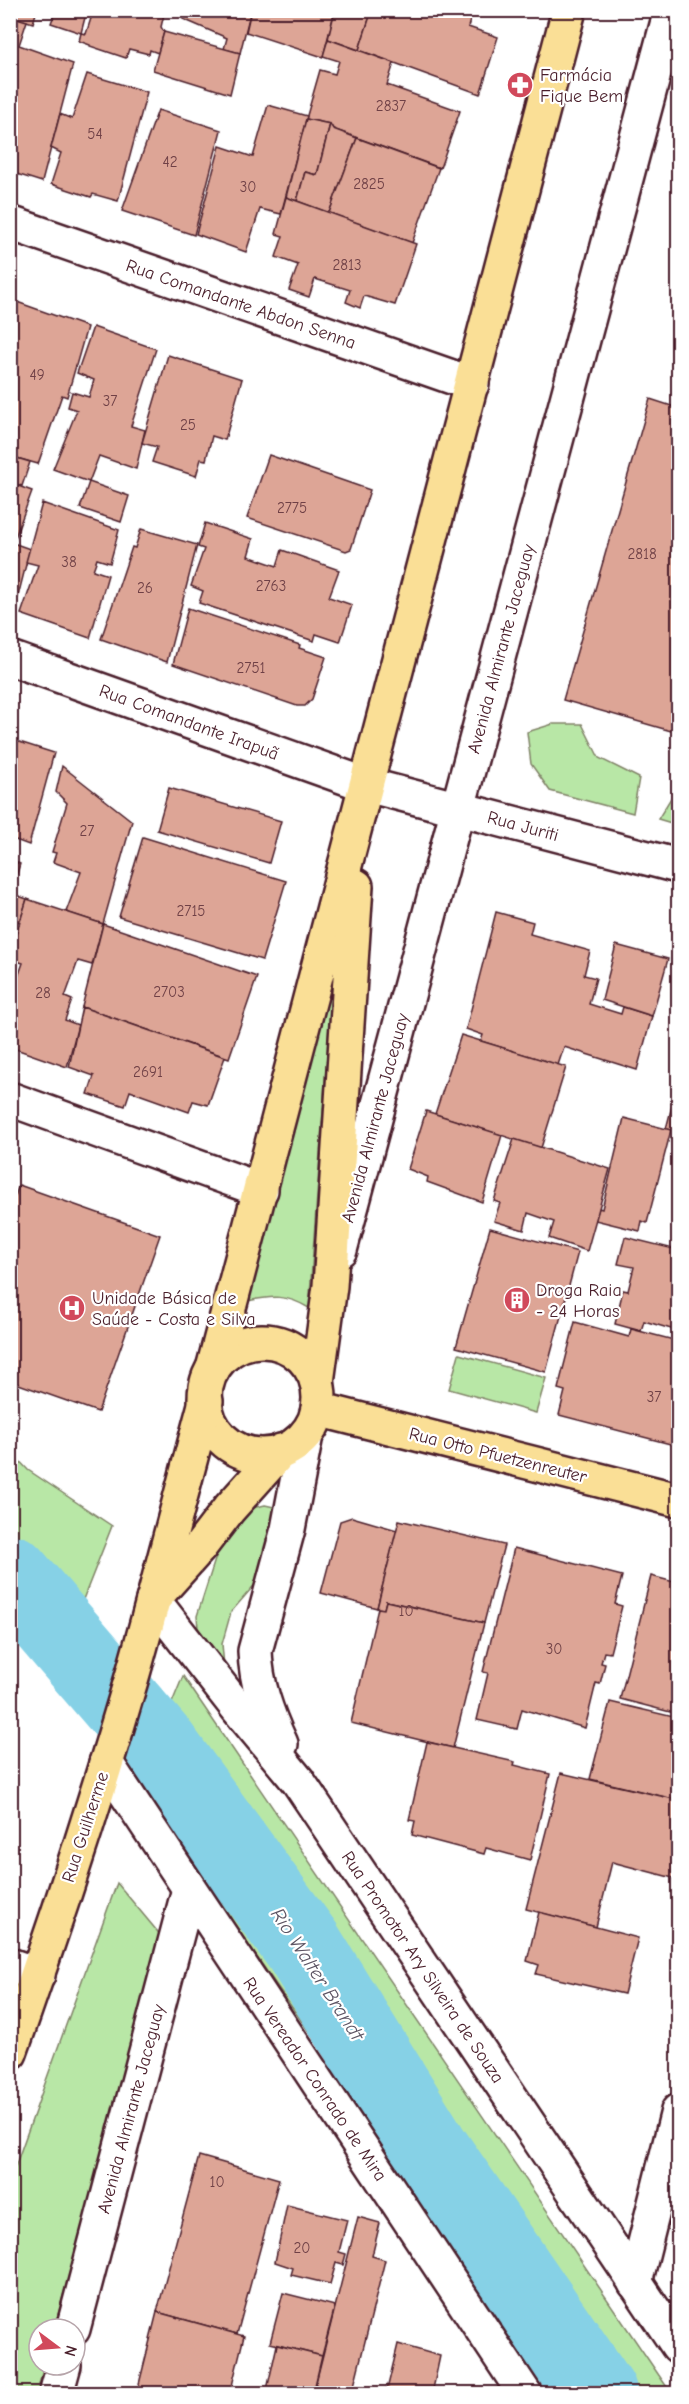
<svg xmlns="http://www.w3.org/2000/svg" width="689" height="2404" font-family="'Comic Neue',sans-serif">
  <style>
    .green { fill: #b8e7a6; stroke: #818368; stroke-width: 1.5 }
    .lines { fill: none; stroke-linecap: round; stroke-linejoin: round }
    .river { stroke: #86d1e6; stroke-width: 81 }
    .building { fill: #dda596; stroke: #4a1f2b; stroke-width: 1.5 }
    .minor-casing { stroke: #4a1f2b; stroke-width: 38 }
    .major-casing { stroke: #4a1f2b; stroke-width: 38 }
    .minor { stroke: #fff; stroke-width: 33 }
    .major { stroke: #fadf96; stroke-width: 33 }
    .labels { text-anchor: middle; stroke-width: 4.5; stroke-linejoin: round; paint-order: stroke }
    .number-label { font-size: 15px; fill: #6f4046 }
    .poi-label { font-size: 18px; fill: #4a1f2b; stroke: #fff; text-anchor: start }
    .street-label { font-size: 18px; fill: #4a1f2b; stroke: #fff }
    .water-label { font-size: 20px; font-style: italic; fill: #5c5463; stroke: #fff }
  </style>
  <rect width="100%" height="100%" fill="#fff"/>
  <filter id="ink" filterUnits="userSpaceOnUse"><feTurbulence type="fractalNoise" baseFrequency=".0167" numOctaves="2"/><feDisplacementMap in="SourceGraphic" scale="12" xChannelSelector="R" yChannelSelector="G"/><feConvolveMatrix kernelMatrix="1 2 1 2 8 2 1 2 1" color-interpolation-filters="sRGB"/></filter>
  <g filter="url(#ink)">
    <g class="green">
      <path d="M553 724H582L599 758 639 778 633 813 550 791 531 764 527 732Z"/>
      <path d="M678 792V825L658 819 674 793Z"/>
      <path d="M334 956 309 1308C286 1294 272 1296 247 1301Z"/>
      <path d="M459 1354 546 1378 536 1413 449 1389Z"/>
      <path d="M11 1452 28 1470 112 1526 67 1640 77 1647 11 1616Z"/>
      <path d="M265 1505 279 1508 258 1581 231 1612 222 1644 224 1666 198 1628 197 1616 219 1547 239 1515 252 1508Z"/>
      <path d="M183 1676 671 2393H560L138 1786Z"/>
      <path d="M117 1883 162 1937 54 2329H39V2365H44L37 2393H11L10 2181Z"/>
    </g>
    <g class="lines">
      <path class="river" d="M10 1575 159 1748 303 1946 430 2151 597 2394"/>
    </g>
    <g class="building">
      <path d="M10 10H37L33 23 10 16Z"/>
      <path d="M56 10H87L81 33 51 23Z"/>
      <path d="M165 10 161 27 164 32 158 53 150 50 149 54 129 49 126 58 90 46V45L79 41 81 33 86 34 93 12 87 10Z"/>
      <path d="M186 10H251L240 53 224 49 227 38 183 19Z"/>
      <path d="M251 10H335L323 57 246 32Z"/>
      <path d="M335 10H372L359 50 328 39Z"/>
      <path d="M372 10H473L468 27 498 37 480 94 359 50Z"/>
      <path d="M10 16 27 21 19 45 73 64 42 182 10 172Z"/>
      <path d="M164 32 240 53 230 94 153 70Z"/>
      <path d="M328 39 394 63 387 85 460 111 440 168 333 129 330 124 306 119 320 70 335 74 339 61 323 56Z"/>
      <path d="M87 74 147 92 118 201 93 194 91 197 51 184 61 153 51 148 60 114 72 119Z"/>
      <path d="M268 105 307 116 281 214 260 209 246 252 196 234 220 146 253 157Z"/>
      <path d="M158 110 221 130 194 235 122 211Z"/>
      <path d="M306 119 330 124 317 175 305 172 297 201 286 197Z"/>
      <path d="M330 124 333 129 357 138 329 213 297 201 305 172 317 175Z"/>
      <path d="M357 138 439 168 412 243 329 213Z"/>
      <path d="M286 197 416 244 395 305 364 296 360 308 346 302 350 290 315 279 309 297 289 290 298 265 276 257 283 236 276 234Z"/>
      <path d="M17 302 87 327 67 397 62 395 38 464 10 456V322Z"/>
      <path d="M93 327 156 349 131 426 145 430 136 469 99 456 89 482 53 469 77 410 68 407 72 392 89 397 94 380 77 373Z"/>
      <path d="M168 355 242 379 225 440 212 436 206 460 201 459 196 476 152 462 157 447 142 443Z"/>
      <path d="M650 399 678 408V733L563 700Z"/>
      <path d="M269 455 370 490 351 549 346 551 247 518Z"/>
      <path d="M10 456 30 462 22 486 10 482Z"/>
      <path d="M89 482 129 496 121 522 80 508Z"/>
      <path d="M10 483 32 491 13 543 30 549 14 612 10 610Z"/>
      <path d="M42 503 119 530 110 563 97 559 93 570 108 575 90 638 21 614 38 565 26 562Z"/>
      <path d="M205 523 253 539 248 556 277 566 282 550 339 570 329 597 352 605 340 642 316 634 314 641 199 603 203 591 191 586 204 549 198 547Z"/>
      <path d="M141 529 197 545 167 662 101 639 132 547 135 548Z"/>
      <path d="M188 608 300 645 299 648 326 657 312 699 305 706H297L173 664Z"/>
      <path d="M10 739 54 753 29 845 10 838Z"/>
      <path d="M62 766 132 821 103 924 66 912 81 872 53 862 56 853 52 852 67 803 56 792Z"/>
      <path d="M169 788 281 821 269 863 157 830Z"/>
      <path d="M143 837 286 881 262 960 119 917Z"/>
      <path d="M10 860 20 864 11 893H10Z"/>
      <path d="M10 893 27 899 20 922 10 919Z"/>
      <path d="M27 899 103 924 92 965 78 961 65 997 72 1000 65 1020 78 1025 67 1067 10 1047V999L23 963 10 959V954Z"/>
      <path d="M496 912 533 922 530 934 590 951 584 975 596 978 589 1004 621 1014 623 1007 652 1016 637 1070 564 1047 558 1065 481 1041 483 1035 466 1029Z"/>
      <path d="M103 924 257 977 229 1058 82 1007Z"/>
      <path d="M616 945 668 959 652 1016 602 1000Z"/>
      <path d="M82 1007 225 1057 208 1105 193 1101 189 1112 130 1091 125 1106 88 1094 94 1076 69 1067Z"/>
      <path d="M461 1035 566 1067 541 1148 435 1114Z"/>
      <path d="M678 1083V1132L666 1129Z"/>
      <path d="M426 1111 502 1135 482 1202 427 1182 428 1177 408 1169Z"/>
      <path d="M624 1118 671 1130 647 1223 642 1221 640 1231 595 1220 599 1208 602 1209Z"/>
      <path d="M514 1139 610 1169 587 1251 549 1238 554 1222 528 1213 524 1230 494 1221 500 1203 494 1201Z"/>
      <path d="M19 1185 160 1235 98 1412 10 1381V1210Z"/>
      <path d="M490 1228 578 1252 546 1372 456 1347Z"/>
      <path d="M625 1237 678 1250V1331L644 1321 641 1331 615 1324 623 1290 628 1291 634 1267 618 1264Z"/>
      <path d="M575 1322 629 1337 631 1329 678 1341V1446L559 1415 565 1391 558 1389Z"/>
      <path d="M352 1517 397 1530 377 1608 321 1593 340 1521Z"/>
      <path d="M399 1520 504 1545 484 1623 386 1601 384 1609 377 1608Z"/>
      <path d="M514 1548 622 1576 615 1604 622 1606 610 1653 604 1652 601 1663 605 1664 600 1684 596 1683 585 1728 522 1709 517 1729 477 1720 488 1673 483 1672Z"/>
      <path d="M651 1576 678 1583V1714L620 1699Z"/>
      <path d="M386 1601 484 1623 453 1748 351 1723 378 1608 384 1609Z"/>
      <path d="M610 1702 678 1718V1800L590 1779Z"/>
      <path d="M427 1742 515 1762 514 1765 550 1774 530 1860 486 1848 484 1854 412 1835 415 1821 409 1820Z"/>
      <path d="M561 1773 678 1800 677 1879 612 1862 596 1927 526 1909Z"/>
      <path d="M539 1912 638 1938 624 1994 536 1974 539 1965 527 1961Z"/>
      <path d="M199 2156 279 2179 237 2334 157 2312Z"/>
      <path d="M287 2205 347 2220 339 2252 346 2254 343 2265 336 2263 330 2284 291 2275 293 2268 275 2262Z"/>
      <path d="M358 2217 380 2223 372 2256 385 2260 352 2394H313Z"/>
      <path d="M283 2293 335 2306 322 2356 270 2343Z"/>
      <path d="M157 2312 244 2336 230 2394H157L138 2388Z"/>
      <path d="M398 2344 440 2356 432 2394H386Z"/>
      <path d="M277 2345 322 2356 313 2394H266Z"/>
    </g>
    <g class="lines">
      <defs>
        <g id="minor">
          <path d="M10 223 472 384"/>
          <path d="M10 658 367 785 678 866"/>
          <path d="M10 1099 261 1190"/>
          <path d="M340 1250 671 10"/>
          <path d="M153 1600 239 1710 298 1781 678 2346"/>
          <path d="M281 1744C267 1714 256 1684 255 1651L288 1529 306 1435"/>
          <path d="M106 1763 525 2394"/>
          <path d="M10 1965 38 1975"/>
          <path d="M635 2283 678 2111"/>
          <path d="M73 2329 189 1889"/>
          <path d="M56 2394 64 2365"/>
        </g>
        <g id="major">
          <circle cx="262" cy="1398" r="57"/>
          <path d="M213 1369 569 10"/>
          <path d="M317 1382 330 1286 356 886"/>
          <path d="M318 1409 678 1500"/>
          <path d="M156 1596 200 1547 229 1509 281 1451"/>
          <path d="M10 2053C54 1929 95 1804 132 1677 158 1586 181 1493 206 1401"/>
        </g>
      </defs>
      <use href="#minor" class="minor-casing"/>
      <use href="#major" class="major-casing"/>
      <use href="#minor" class="minor"/>
      <use href="#major" class="major"/>
    </g>
  </g>
  <defs>
    <symbol id="pharmacy-disc" viewBox="-11 -11 22 22"><circle r="9.5" fill="#d1495b" stroke="#fff"/><path d="M-2-6h4v4h4v4h-4v4h-4v-4h-4v-4h4Z" fill="#fff"/></symbol>
    <symbol id="building-disc" viewBox="-11 -11 22 22"><circle r="9.5" fill="#d1495b" stroke="#fff"/><path d="M-4-6H4V6H1V3H-1V6H-4ZM-2.5-4.3h1.7v1.8h-1.7ZM.8-4.3h1.7v1.8H.8ZM-2.5-1h1.7V.8h-1.7ZM.8-1h1.7V.8H.8Z" fill="#fff"/></symbol>
    <symbol id="hospital-disc" viewBox="-11 -11 22 22"><circle r="9.5" fill="#d1495b" stroke="#fff"/><path d="M-5-5h3v3.5h4V-5h3V5h-3V1.5h-4V5h-3Z" fill="#fff"/></symbol>
  </defs>
  <g fill-rule="evenodd">
    <use href="#pharmacy-disc" x="505" y="70" width="30" height="30"/>
    <use href="#building-disc" x="502" y="1285" width="30" height="30"/>
    <use href="#hospital-disc" x="57" y="1293" width="30" height="30"/>
  </g>
  <g class="labels">
    <g class="number-label">
      <text x="391" y="111">2837</text>
      <text x="95" y="139">54</text>
      <text x="170" y="167">42</text>
      <text x="369" y="189">2825</text>
      <text x="248" y="192">30</text>
      <text x="347" y="270">2813</text>
      <text x="37" y="380">49</text>
      <text x="110" y="406">37</text>
      <text x="188" y="430">25</text>
      <text x="292" y="513">2775</text>
      <text x="642" y="559">2818</text>
      <text x="69" y="567">38</text>
      <text x="271" y="591">2763</text>
      <text x="145" y="593">26</text>
      <text x="251" y="673">2751</text>
      <text x="87" y="836">27</text>
      <text x="191" y="916">2715</text>
      <text x="169" y="997">2703</text>
      <text x="43" y="998">28</text>
      <text x="148" y="1077">2691</text>
      <text x="654" y="1402">37</text>
      <text x="406" y="1616">10</text>
      <text x="554" y="1654">30</text>
      <text x="217" y="2187">10</text>
      <text x="302" y="2253">20</text>
    </g>
    <g class="poi-label">
      <text x="540" y="81">Farmácia<tspan x="540" dy="21">Fique Bem</tspan></text>
      <text x="536" y="1296">Droga Raia<tspan x="536" dy="21">- 24 Horas</tspan></text>
      <text x="92" y="1304">Unidade Básica de<tspan x="92" dy="21">Saúde - Costa e Silva</tspan></text>
    </g>
    <g class="street-label">
      <text transform="translate(241 304) rotate(19)" y="6">Rua Comandante Abdon Senna</text>
      <text transform="translate(501 649) rotate(-75)" y="6">Avenida Almirante Jaceguay</text>
      <text transform="translate(189 722) rotate(20)" y="6">Rua Comandante Irapuã</text>
      <text transform="translate(523 826) rotate(15)" y="6">Rua Juriti</text>
      <text transform="translate(375 1118) rotate(-75)" y="6">Avenida Almirante Jaceguay</text>
      <text transform="translate(498 1455) rotate(14)" y="6">Rua Otto Pfuetzenreuter</text>
      <text transform="translate(85 1827) rotate(-72)" y="6">Rua Guilherme</text>
      <text transform="translate(423 1967) rotate(56)" y="6">Rua Promotor Ary Silveira de Souza</text>
      <text transform="translate(315 2079) rotate(56)" y="6">Rua Vereador Conrado de Mira</text>
      <text transform="translate(131 2109) rotate(-75)" y="6">Avenida Almirante Jaceguay</text>
    </g>
    <g class="water-label">
      <text transform="translate(318 1974) rotate(57)" y="7">Rio Walter Brandt</text>
    </g>
  </g>
  <rect width="689" height="2404" fill="none" stroke="#fff" stroke-width="36"/>
  <rect x="18" y="18" width="653" height="2368" fill="none" stroke="#4a1f2b" stroke-width="2" filter="url(#ink)"/>
  <g transform="translate(57 2347) rotate(106)"><circle r="28" fill="#ffffff" stroke="#b7a5aa" stroke-width="1.5"/>
  <path d="M0-4.5L10 22L0 15L-10 22Z" fill="#d1495b"/>
  <text y="-9" font-size="16" font-weight="bold" text-anchor="middle" fill="#4a1f2b">N</text>
  </g>
</svg>
